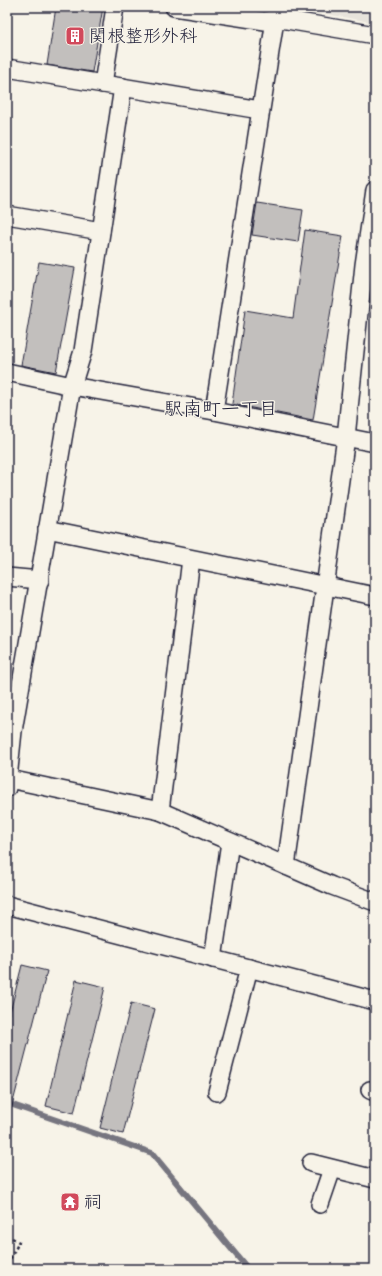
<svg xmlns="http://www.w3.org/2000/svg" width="382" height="1276" font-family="'Indie Flower','Klee One',sans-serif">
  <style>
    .built { fill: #e7e3db }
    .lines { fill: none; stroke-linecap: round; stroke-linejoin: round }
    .stream { stroke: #76747f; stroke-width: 6 }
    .building { fill: #c2bfbd; stroke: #22223b }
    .minor-casing { stroke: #22223b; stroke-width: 20 }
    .path { stroke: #22223b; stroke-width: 2.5; stroke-dasharray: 3 3; stroke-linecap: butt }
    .minor { stroke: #f7f3e8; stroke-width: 17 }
    .labels { text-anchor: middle; stroke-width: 3; stroke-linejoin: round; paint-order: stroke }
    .poi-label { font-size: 18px; fill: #22223b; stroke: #f7f3e8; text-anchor: start }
    .neighbourhood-label { font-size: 19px; fill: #22223b; stroke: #f7f3e8 }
  </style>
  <rect width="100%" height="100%" fill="#f7f3e8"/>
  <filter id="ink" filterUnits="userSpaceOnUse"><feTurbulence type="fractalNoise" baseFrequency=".025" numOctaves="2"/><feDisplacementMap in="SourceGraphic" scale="8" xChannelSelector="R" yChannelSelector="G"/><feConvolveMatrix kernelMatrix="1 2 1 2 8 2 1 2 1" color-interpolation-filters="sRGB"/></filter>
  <g filter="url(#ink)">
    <path class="built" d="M291 7H375V23Z"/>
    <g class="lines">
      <path class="stream" d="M7 1103 152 1153 248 1269"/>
    </g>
    <g class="building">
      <path d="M56 7H103L92 72 47 65Z"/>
      <path d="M257 203 303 210 298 242 252 235Z"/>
      <path d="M305 230 343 236 313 420 232 404 245 310 293 318Z"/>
      <path d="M39 262 75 268 56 372 21 365Z"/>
      <path d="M22 965 47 971 12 1106H7V1024Z"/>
      <path d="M76 980 105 987 74 1113 46 1106Z"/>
      <path d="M131 1003 155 1009 123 1134 100 1128Z"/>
    </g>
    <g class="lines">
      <defs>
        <g id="minor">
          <path d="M174 7 265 21 275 18 375 35"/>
          <path d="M277 7 214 411 375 443"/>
          <path d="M7 68 260 110"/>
          <path d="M103 84 115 7"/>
          <path d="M7 215 101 231"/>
          <path d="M7 372 72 386 214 411"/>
          <path d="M47 529 375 596"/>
          <path d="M7 577 40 580"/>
          <path d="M9 779 160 811 332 886 375 902"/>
          <path d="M7 788 13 731 72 386 83 351 123 87"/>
          <path d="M160 811 191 559"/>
          <path d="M286 866 346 437 364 265 375 190"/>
          <path d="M7 905 375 1001"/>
          <path d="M213 959 230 842"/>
          <path d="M370 1090 375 1092"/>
          <path d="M217 1092 249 968"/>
          <path d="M311 1163 375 1179"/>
          <path d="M320 1204 332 1169"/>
        </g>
      </defs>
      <use href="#minor" class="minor-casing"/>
      <path class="path" d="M7 1235 19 1242 7 1265"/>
      <use href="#minor" class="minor"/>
    </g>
  </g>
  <defs>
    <symbol id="building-square" viewBox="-11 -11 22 22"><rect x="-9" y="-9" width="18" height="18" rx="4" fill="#d1495b" stroke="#f7f3e8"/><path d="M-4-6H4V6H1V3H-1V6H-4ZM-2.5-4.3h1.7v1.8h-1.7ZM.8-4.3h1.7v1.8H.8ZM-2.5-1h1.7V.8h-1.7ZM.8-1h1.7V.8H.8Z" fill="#fff"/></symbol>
    <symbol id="temple-square" viewBox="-11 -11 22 22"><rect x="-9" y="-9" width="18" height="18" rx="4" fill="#d1495b" stroke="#f7f3e8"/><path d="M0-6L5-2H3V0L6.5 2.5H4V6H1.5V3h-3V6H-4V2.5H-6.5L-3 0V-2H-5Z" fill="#fff"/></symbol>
  </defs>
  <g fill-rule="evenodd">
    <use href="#building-square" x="64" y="25" width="22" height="22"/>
    <use href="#temple-square" x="59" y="1191" width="22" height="22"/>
  </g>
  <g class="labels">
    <g class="poi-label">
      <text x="89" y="42">関根整形外科</text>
      <text x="84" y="1208">祠</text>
    </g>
    <g class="neighbourhood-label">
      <text x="221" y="415">駅南町一丁目</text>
    </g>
  </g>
  <rect width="382" height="1276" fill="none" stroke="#f7f3e8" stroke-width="24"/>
  <rect x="12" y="12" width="358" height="1252" fill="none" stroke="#22223b" stroke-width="1.5" filter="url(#ink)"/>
</svg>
